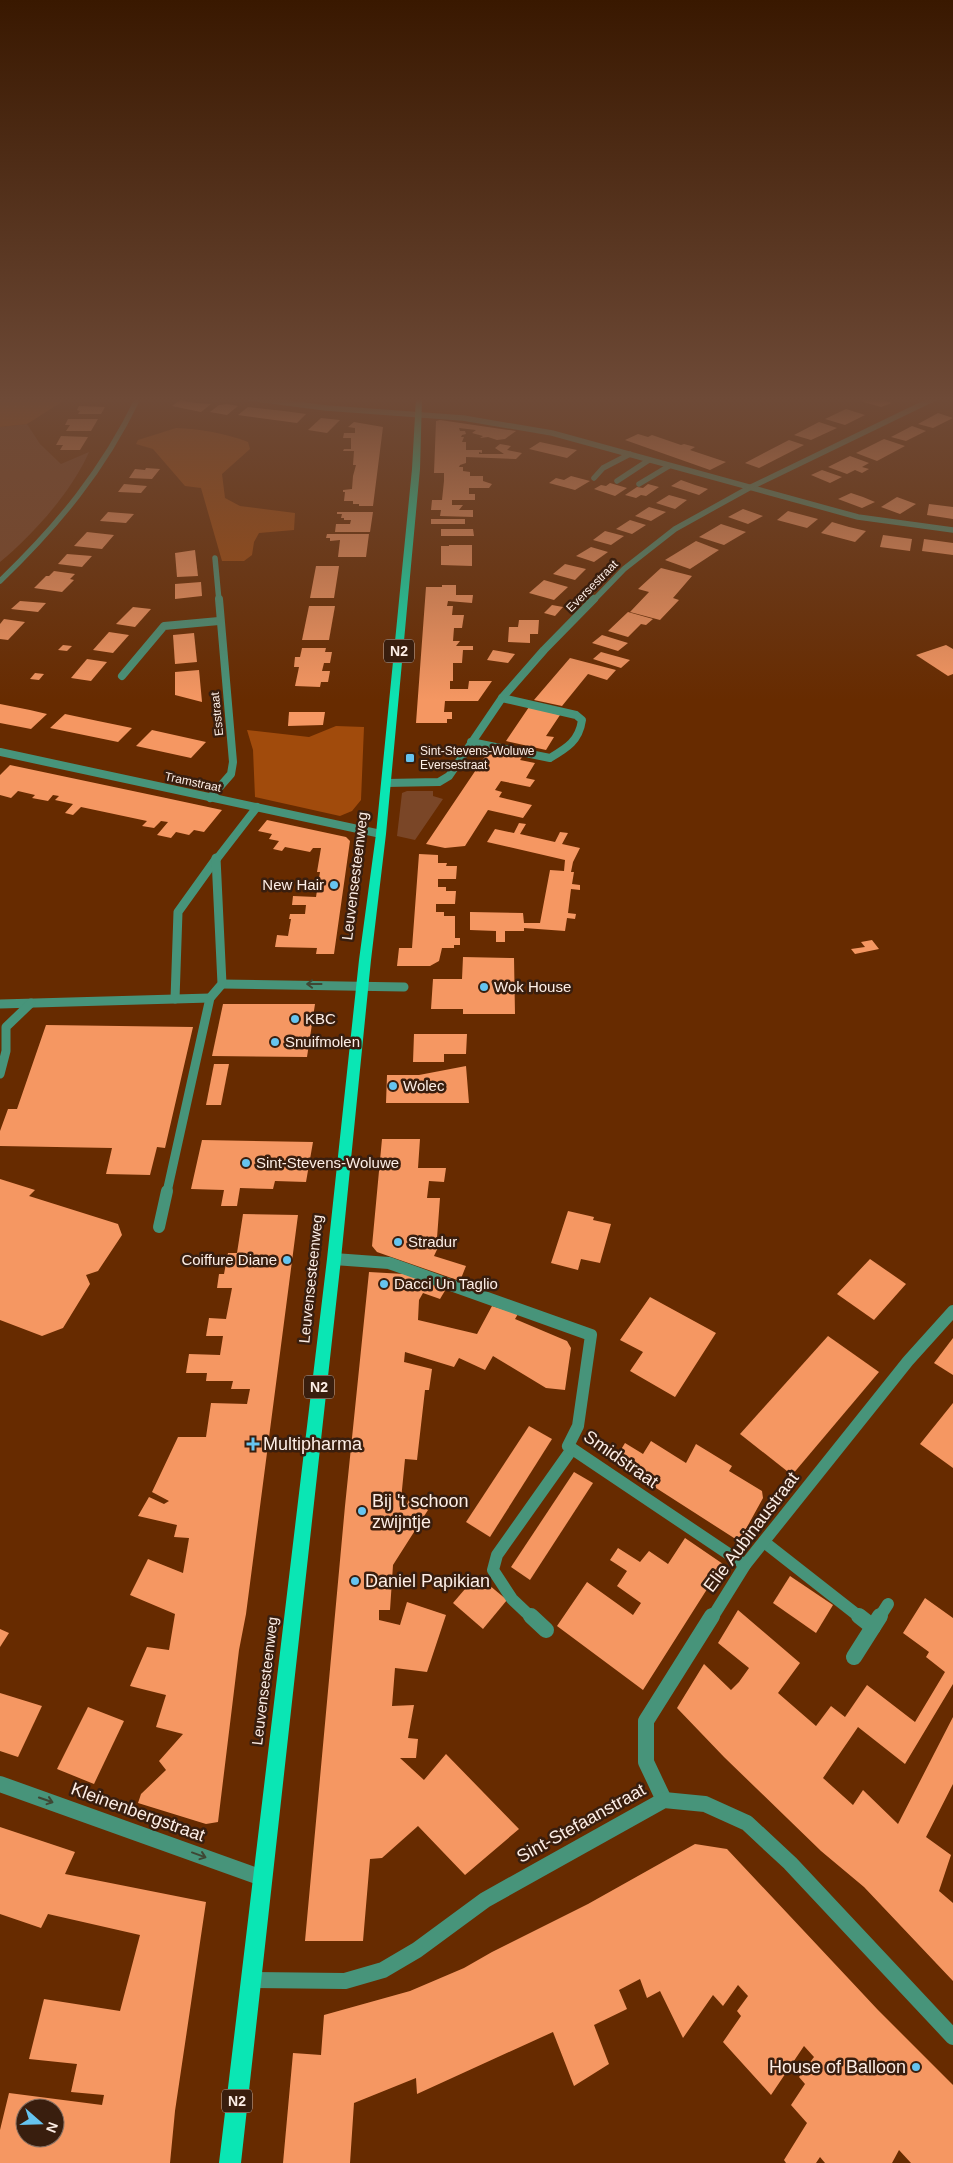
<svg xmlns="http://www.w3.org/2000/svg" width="953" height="2163" font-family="Helvetica,sans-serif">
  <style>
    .green { fill: #7a4627 }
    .forest { fill: #a14b0c }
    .building { fill: #f59762; fill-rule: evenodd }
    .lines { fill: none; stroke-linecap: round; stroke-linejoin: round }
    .service-far4 { stroke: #47947a; stroke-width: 5.5 }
    .service-far3 { stroke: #47947a; stroke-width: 8 }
    .service-far2 { stroke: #47947a; stroke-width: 9 }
    .service-far1 { stroke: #47947a; stroke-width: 12 }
    .service { stroke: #47947a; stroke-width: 16 }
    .minor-far3 { stroke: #47947a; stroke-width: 5.5 }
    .minor-far2 { stroke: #47947a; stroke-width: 8 }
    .minor-far1 { stroke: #47947a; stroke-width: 12 }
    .minor { stroke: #47947a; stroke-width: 16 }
    .tertiary { stroke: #47947a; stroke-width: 5.5 }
    .primary { fill: #0ae6b4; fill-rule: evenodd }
    .oneway { stroke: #3e4734 }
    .poi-dot { fill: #66c4ef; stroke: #391e0e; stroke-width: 2 }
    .labels { text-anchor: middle; stroke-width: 5; stroke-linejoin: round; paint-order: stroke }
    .far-street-label { font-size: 12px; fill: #fdeee6; stroke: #391e0e }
    .far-poi-label { font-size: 12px; fill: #fdeee6; stroke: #391e0e; text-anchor: start }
    .shield { fill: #391e0e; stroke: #c2b0a5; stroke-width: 1 }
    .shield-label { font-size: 14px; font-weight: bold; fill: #fdeee6 }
    .street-label { font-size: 15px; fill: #fdeee6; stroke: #391e0e }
    .poi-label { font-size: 15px; fill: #fdeee6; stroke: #391e0e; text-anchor: start }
    .near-poi-label { font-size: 18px; fill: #fdeee6; stroke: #391e0e; text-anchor: start }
    .near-street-label { font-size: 18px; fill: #fdeee6; stroke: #391e0e }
  </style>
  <rect width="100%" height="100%" fill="#672b00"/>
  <g class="green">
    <path d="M27 424 40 444 61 464 89 452C72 491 33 535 0 562V427Z"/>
    <path d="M407 791H433V796L443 799 415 840 397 836 402 793Z"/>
  </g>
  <g class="forest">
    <path d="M0 398H68L27 424 0 427Z"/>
    <path d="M176 428C200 429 225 433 248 442L250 449 222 474 225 498 240 506 295 513 294 530 259 533 254 542 252 555 244 561H222L201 488 185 486 153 449 136 444 138 440Z"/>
    <path d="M336 726 364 727 361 800 352 811 340 816 255 797 253 750 247 730 309 737Z"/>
  </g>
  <g class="building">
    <path d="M866 398H877L892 403 881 407 860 401Z"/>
    <path d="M180 400 196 403 211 404 201 412 172 406Z"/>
    <path d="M227 404 238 406 227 415 210 412 219 405Z"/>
    <path d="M79 406 105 407 101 414H78L80 411 77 410Z"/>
    <path d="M248 407 284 411 306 414 297 423 238 415Z"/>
    <path d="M846 409 865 415 845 425 825 419Z"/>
    <path d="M938 413 953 418 933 428 918 424Z"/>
    <path d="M321 418 340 420 327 433 308 430Z"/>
    <path d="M68 419H98L91 431H66L70 425H65Z"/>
    <path d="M440 420 516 431 505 439 497 440 488 437 480 438 483 436 472 433 476 430 459 428 460 431H465L466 434 462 435 461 437H464L462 442H466V450H482V453L479 452V454H504L495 448 500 444 511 446 507 450 522 453 516 459 466 457V463L460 465 459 467H463V471L470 472V476H483V481L492 484 489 488H469V494H475V500H452V505H463L459 510H473V517L440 516 441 510H431L432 500H442L444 481V473H434L436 421Z"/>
    <path d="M354 422 383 427 373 506H359V504H353V501H344L345 492H343V490L352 489 353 476 356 465H353L354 451H343L344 449H351V438H343L344 433H355V428L348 427Z"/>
    <path d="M819 422 837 428 811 440 794 435Z"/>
    <path d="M912 426 926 431 906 441 891 437Z"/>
    <path d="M638 434 648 437 652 435 681 445 684 444 695 447 690 450 726 462 710 470 625 440Z"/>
    <path d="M61 436 88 437 80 450H60L63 445H56Z"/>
    <path d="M884 439 905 446 877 461 856 453Z"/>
    <path d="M789 440 804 445 759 468 745 463Z"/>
    <path d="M540 442 563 447 577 450 567 458 529 449Z"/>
    <path d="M850 456 869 463 862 467 869 469 862 473 855 470 847 474 828 467Z"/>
    <path d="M146 468 160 469 152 479 129 478 135 469 145 470Z"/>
    <path d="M822 470 842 477 830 483 811 475Z"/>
    <path d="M571 476 590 481 575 490 549 483 556 478 564 480Z"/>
    <path d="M681 480 695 485 708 489 699 495 671 486Z"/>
    <path d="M610 483 627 488 615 496 594 489 601 485 606 486Z"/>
    <path d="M124 484 147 486 141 493 118 492Z"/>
    <path d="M648 484 659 487 646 496 641 495 636 498 625 495 637 487 643 488Z"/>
    <path d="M851 493 863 497 875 502 862 508 838 499Z"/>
    <path d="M669 495 687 500 675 509 656 503Z"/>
    <path d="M897 497 916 504 900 514 881 507Z"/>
    <path d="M929 504 953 507V519L927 515Z"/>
    <path d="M649 507 666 512 651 521 635 516Z"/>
    <path d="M743 509 763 516 748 524 728 517Z"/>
    <path d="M788 511 818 519 807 528 777 520Z"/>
    <path d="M108 512 134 514 126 523 100 521Z"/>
    <path d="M337 512H373L370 532H335L336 524H350L351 520H344V518H341L342 514H337Z"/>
    <rect x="431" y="519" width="34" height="5"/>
    <path d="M630 520 646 525 632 534 616 529Z"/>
    <path d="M832 522 849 527 866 531 855 542 821 533Z"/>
    <path d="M721 524 746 532 724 545 699 537Z"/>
    <path d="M441 529H473L474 536H441Z"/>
    <path d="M605 531 624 536 611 545 593 540Z"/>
    <path d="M87 532 114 535 102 549 74 546Z"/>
    <path d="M327 534H369L366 557H338L340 540 330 541V538H326Z"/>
    <path d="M883 535 912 539 910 551 880 547Z"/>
    <path d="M924 539 953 543V555L922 551Z"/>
    <path d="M696 541 719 550 690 569 665 560Z"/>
    <path d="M449 545H472V566L441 565V546H449Z"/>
    <path d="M591 547 608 552 594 562 576 556Z"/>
    <path d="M195 550 198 576 177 577 175 553Z"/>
    <path d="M67 554 92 556 82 567 58 564Z"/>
    <path d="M565 564 586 569 575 580 553 574Z"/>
    <path d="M316 566H339L334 598H310Z"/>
    <path d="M661 568 692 576 673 598 679 600 660 620 630 612 649 592 638 589Z"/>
    <path d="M54 571 75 574 70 579 74 580 62 592 34 588 46 576H49Z"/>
    <path d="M544 580 568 587 554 600 529 593Z"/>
    <path d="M201 582 202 596 175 599V584Z"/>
    <path d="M442 585H456V595H473L472 603 448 601 447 606H453L452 615H464L462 628H454L453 641H460L456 646H473V650H463L462 663H453V681H450V689H468L469 681H492L478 701H445L444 712H452V719H447V723H416L426 587H442Z"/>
    <path d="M20 601 46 603 38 612 11 609Z"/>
    <path d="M552 605 563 607 555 616 544 613Z"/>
    <path d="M309 606H335L329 640H302Z"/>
    <path d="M133 607 151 609 135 627 116 624Z"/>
    <path d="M628 612 653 619 646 625 641 624 628 637 608 631Z"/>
    <path d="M4 619 25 622 8 640 0 639V624Z"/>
    <path d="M519 620H539L538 634H530V643L508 642 509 627H518Z"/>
    <path d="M109 632 129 635 113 653 93 650Z"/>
    <path d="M194 633 197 662 175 664 173 635Z"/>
    <path d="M602 635 628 643 618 651 592 643Z"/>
    <path d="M63 645 72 646 67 651 58 650Z"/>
    <path d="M946 645 953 649V674L948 676 916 655Z"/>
    <path d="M302 648H326L325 652H332L330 663H324L322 671H330L328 682H321L320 687 295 686 299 667H294L295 657H300Z"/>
    <path d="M493 650 515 654 508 663 487 660Z"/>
    <path d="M601 652 630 660 621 668 593 659Z"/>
    <path d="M570 658 616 670 607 680 588 674 562 706 534 700Z"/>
    <path d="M87 659 107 662 91 681 71 678Z"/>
    <path d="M199 670 202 702 175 695V672Z"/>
    <path d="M35 673 44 674 39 680 30 679Z"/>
    <path d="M0 704 30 710 47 714 31 729 0 723Z"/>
    <path d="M529 707 560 715 546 736 554 737 546 750 506 741Z"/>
    <path d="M289 712H325L323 725 288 726Z"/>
    <path d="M65 714 98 721 132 728 118 742 50 728Z"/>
    <path d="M152 730 206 742 191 758 136 746Z"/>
    <path d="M490 749 523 756 520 760 535 763 526 778 535 780 530 787 501 781 495 790 502 792 499 797 532 805 523 818 488 810 465 846 445 848 426 844Z"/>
    <path d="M10 765 166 798 222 810 204 832 194 830 189 835 176 832 171 838 157 835 168 822 161 821 154 828 142 826 147 821 81 807 73 815 65 813 73 804 55 800 59 796 53 795 48 801 32 798 35 795 18 791 11 798 0 795V775Z"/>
    <path d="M267 820 346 837 350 841 334 954H316L317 948 275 947 277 935 288 936 291 919H289L290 914H305L306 905H292L293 896 316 897 320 872H317L321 848H313L310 852 285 847 282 851 273 849 279 841 269 839 272 834 258 831Z"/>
    <path d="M519 823 526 824 520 834 555 842 560 832 568 833 562 844 580 848 573 862 571 872H574L572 884 580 885V890L571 889 568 913 576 914 575 919 567 918 565 931 524 928V931H505V942H496V931L470 930V912L523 913 524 923H540L550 870 564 871 565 860 487 842 495 829 514 833Z"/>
    <path d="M419 854 438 855V863H447L446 866H457L456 879H438V887H446V891H456L455 904H436V912H444V916H455V938H460V945H454V948H442L439 961 430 966H397L399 948H412Z"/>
    <path d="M872 940 879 949 855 954 851 949 865 947 861 942Z"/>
    <path d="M463 957 514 958 515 1014H463V1009H431L433 979H462Z"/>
    <path d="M223 1004H315L307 1057 212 1056Z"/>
    <path d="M46 1025 193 1027 165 1148 157 1147 150 1175 106 1174 112 1148 0 1146V1131L8 1109H17Z"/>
    <path d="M414 1034H467L466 1054H444V1062H413Z"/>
    <path d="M214 1064H229L221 1105H206Z"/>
    <path d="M466 1066 469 1103H386L387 1075H419Z"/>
    <path d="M382 1139H420L418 1168H446L444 1182 429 1181 427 1198H440L437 1238 442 1239 434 1256 466 1266 460 1281 377 1252 372 1246Z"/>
    <path d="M202 1140 313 1142 306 1182 275 1181 273 1189 240 1188 237 1206H221L224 1190 191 1189Z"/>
    <path d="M0 1179 35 1190 29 1196 118 1224 122 1235 98 1271 86 1275 90 1284 63 1328 42 1336 0 1320Z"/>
    <path d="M568 1211 594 1217 593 1220 611 1224 600 1263 581 1259 578 1270 551 1263Z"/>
    <path d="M243 1214 298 1215 246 1614 239 1650 218 1822 206 1824 138 1803 141 1794 166 1770 159 1761 183 1734 156 1727 166 1695 130 1686 147 1647 169 1650 175 1614 130 1595 148 1559 183 1573 189 1538 174 1537 177 1525 138 1516 149 1497 164 1504 169 1501 152 1492 178 1437H206L211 1403 247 1404 250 1389H231L233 1381H206L207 1373H186L189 1354 220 1355 223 1336H206L209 1318 226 1319 232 1288H217L219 1274H224L228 1253H237Z"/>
    <path d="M870 1259 906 1284 874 1320 837 1294Z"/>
    <path d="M369 1272 404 1274 446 1289 440 1299 423 1293 419 1300 418 1320 477 1334 492 1306 518 1314 515 1319 567 1341 571 1348 565 1390 546 1388 493 1356 485 1370 459 1358 454 1367 405 1352 404 1362 432 1369 429 1390H425L417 1460 405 1459 400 1510H404L409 1500 428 1510 393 1565 390 1610H379V1620L400 1625 407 1602 446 1615 427 1672 395 1668 392 1706 414 1705 408 1738 418 1739 416 1758H400L424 1780 446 1754 519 1829 465 1875 418 1826 382 1858 370 1859 363 1941H305L345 1506Z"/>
    <path d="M650 1297 716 1333 675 1397 630 1371 643 1352 620 1340Z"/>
    <path d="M828 1336 879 1372 792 1475 740 1434Z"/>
    <path d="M953 1338V1375L934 1363Z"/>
    <path d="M953 1403V1468L920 1444Z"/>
    <path d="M529 1426 552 1439 490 1537 466 1522Z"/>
    <path d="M651 1441 686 1463 696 1444 732 1466 729 1471 762 1491 763 1498 741 1538H734L614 1461 625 1443 643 1454Z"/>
    <path d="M574 1472 593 1483 530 1580 511 1567Z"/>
    <path d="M685 1538 723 1564 643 1690 557 1626 587 1582 633 1615 641 1603 617 1586 627 1571 610 1560 618 1548 640 1562 649 1551 668 1564Z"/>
    <path d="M477 1575 507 1600 483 1629 453 1603Z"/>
    <path d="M790 1576 833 1605 816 1633 773 1603Z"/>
    <path d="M925 1598 953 1618V1684L905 1764 858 1727 823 1778 853 1805 863 1790 898 1824 953 1717V1784L926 1837 951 1855 939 1891 953 1903V1981L864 1887 821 1851 724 1757 677 1708 704 1664 731 1690 739 1682 749 1668 718 1643 738 1610 800 1663 778 1693 816 1726 831 1706 845 1717 867 1685 915 1722 945 1672 926 1657 929 1652 903 1633Z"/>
    <path d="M0 1629 9 1633 0 1647Z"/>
    <path d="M0 1693 42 1706 18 1757 0 1751Z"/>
    <path d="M88 1707 124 1721 94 1784 57 1769Z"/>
    <path d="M0 1827 75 1852 65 1874 206 1902 175 2111 170 2163H0V2130L9 2093 102 2105 104 2095 71 2092 77 2064 29 2059 44 1999 120 2011 140 1935 48 1914 41 1928 0 1914ZM25 2108H55V2138H25Z"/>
    <path d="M695 1844 727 1849 878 2010 953 2085V2163H911L899 2150 892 2163H825L820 2157 816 2163H786L784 2160 807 2123 791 2105 805 2084 799 2077 814 2057 804 2046 771 2095 723 2042 741 2016 737 2011 748 1996 738 1985 723 2006 713 1995 683 2038 660 1991 647 1998 640 1979 619 1990 627 2009 594 2025 609 2064 574 2086 553 2032 417 2094 416 2078 354 2103 350 2163H283L293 2053 321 2055 324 2015 410 1991 464 1968 492 1952 588 1904Z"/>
  </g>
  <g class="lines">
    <g class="service-far4">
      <path d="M594 478 603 468 630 454"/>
      <path d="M617 481 649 460"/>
      <path d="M639 484 669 466"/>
    </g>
    <g class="service-far3">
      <path d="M471 742 550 758C567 748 579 741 582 720L576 715 502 698"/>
      <path d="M216 860 257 807"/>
    </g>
    <g class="service-far2">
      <path d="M222 984 404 987"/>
      <path d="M175 999 178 912 216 859"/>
      <path d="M0 1004 210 998"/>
      <path d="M0 1074 6 1051V1027L31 1003"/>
      <path d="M167 1192 210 998 222 984 216 858"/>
    </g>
    <g class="service-far1">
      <path d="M159 1227 167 1191"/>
      <path d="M764 1542 861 1618"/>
      <path d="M532 1618 512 1599 493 1570 497 1555 572 1449"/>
      <path d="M879 1618 888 1604"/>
    </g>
    <g class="service">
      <path d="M531 1616 546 1630"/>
      <path d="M859 1616 873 1627"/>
      <path d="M854 1657 880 1616"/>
    </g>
    <g class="minor-far3">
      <path d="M249 398 326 408 463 418 552 433 858 517 953 530"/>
      <path d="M215 558 219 601"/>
      <path d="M593 601 624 569 675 529 749 488 935 398"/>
    </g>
    <g class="minor-far2">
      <path d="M122 676 164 626 219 621"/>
      <path d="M0 752 381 834"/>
      <path d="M386 783 439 782 449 776 502 698 544 650 594 599"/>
      <path d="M210 798 231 774 233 762 219 599"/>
    </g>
    <g class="minor-far1">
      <path d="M334 1259 389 1263 591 1335 578 1426 568 1446 745 1565"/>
      <path d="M712 1618 745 1565 908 1361 953 1311"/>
    </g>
    <g class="minor">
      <path d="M0 1784 262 1878"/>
      <path d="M664 1800 646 1762V1721L712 1616"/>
      <path d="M252 1980 345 1981 383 1970 417 1950 485 1900 664 1800 705 1804 747 1823 790 1863 953 2037"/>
    </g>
    <path class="tertiary" d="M0 581C58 525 103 471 138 398"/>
    <path class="primary" d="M416 398H422L420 469 386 834 371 960 341 1259 241 2163H219L327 1259 359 960 376 834 412 469Z"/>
  </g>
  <defs><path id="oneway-shaft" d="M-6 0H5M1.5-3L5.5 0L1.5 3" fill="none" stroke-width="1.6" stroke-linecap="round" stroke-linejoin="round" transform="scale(1.25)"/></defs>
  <g class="oneway">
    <use href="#oneway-shaft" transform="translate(314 984) rotate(-180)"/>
    <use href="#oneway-shaft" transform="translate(46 1800) rotate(19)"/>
    <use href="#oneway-shaft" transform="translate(199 1855) rotate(20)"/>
  </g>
  <linearGradient id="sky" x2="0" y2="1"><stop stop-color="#391800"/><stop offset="0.57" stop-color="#6e4a37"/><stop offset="1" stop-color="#6e4a37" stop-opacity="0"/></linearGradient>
  <rect width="953" height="701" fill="url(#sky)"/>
  <g class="poi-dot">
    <rect x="405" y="753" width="10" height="10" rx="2.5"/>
    <circle cx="334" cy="885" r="5"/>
    <circle cx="484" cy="987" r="5"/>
    <circle cx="295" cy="1019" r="5"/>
    <circle cx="275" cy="1042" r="5"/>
    <circle cx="393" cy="1086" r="5"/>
    <circle cx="246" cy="1163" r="5"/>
    <circle cx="398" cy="1242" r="5"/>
    <circle cx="287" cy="1260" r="5"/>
    <circle cx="384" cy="1284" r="5"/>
    <path d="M250.5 1436.5h5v5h5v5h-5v5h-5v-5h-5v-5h5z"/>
    <circle cx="362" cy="1511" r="5"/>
    <circle cx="355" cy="1581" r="5"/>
    <circle cx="916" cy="2067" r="5"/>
  </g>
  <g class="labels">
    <g class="far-street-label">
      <text transform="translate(592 586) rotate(-45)" y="4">Eversestraat</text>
      <text transform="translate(217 714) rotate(-96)" y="4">Esstraat</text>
      <text transform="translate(193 782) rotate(12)" y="4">Tramstraat</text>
    </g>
    <g class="far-poi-label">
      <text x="420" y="755">Sint-Stevens-Woluwe<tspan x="420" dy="14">Eversestraat</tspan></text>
    </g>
    <g class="shield">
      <rect x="384" y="639.5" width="30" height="23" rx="4"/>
      <rect x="304" y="1375.5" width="30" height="23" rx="4"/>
      <rect x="222" y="2089.5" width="30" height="23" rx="4"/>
    </g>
    <g class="shield-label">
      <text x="399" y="656">N2</text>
      <text x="319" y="1392">N2</text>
      <text x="237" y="2106">N2</text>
    </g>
    <g class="street-label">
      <text transform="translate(355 876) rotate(-83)" y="5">Leuvensesteenweg</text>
      <text transform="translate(311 1279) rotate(-84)" y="5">Leuvensesteenweg</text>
      <text transform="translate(265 1681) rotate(-83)" y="5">Leuvensesteenweg</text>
    </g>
    <g class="poi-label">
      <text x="324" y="890" text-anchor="end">New Hair</text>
      <text x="494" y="992">Wok House</text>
      <text x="305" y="1024">KBC</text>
      <text x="285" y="1047">Snuifmolen</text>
      <text x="403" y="1091">Wolec</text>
      <text x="256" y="1168">Sint-Stevens-Woluwe</text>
      <text x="408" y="1247">Stradur</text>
      <text x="277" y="1265" text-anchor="end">Coiffure Diane</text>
      <text x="394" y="1289">Dacci Un Taglio</text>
    </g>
    <g class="near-poi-label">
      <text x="263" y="1450">Multipharma</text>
      <text x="372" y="1507">Bij 't schoon<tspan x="372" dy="21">zwijntje</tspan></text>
      <text x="365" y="1587">Daniel Papikian</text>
      <text x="906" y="2073" text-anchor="end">House of Balloon</text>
    </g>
    <g class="near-street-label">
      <text transform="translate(621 1459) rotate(35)" y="6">Smidstraat</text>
      <text transform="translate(751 1532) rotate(-53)" y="6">Elie Aubinaustraat</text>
      <text transform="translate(138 1812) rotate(20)" y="6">Kleinenbergstraat</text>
      <text transform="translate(581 1823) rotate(-29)" y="6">Sint-Stefaanstraat</text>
    </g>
  </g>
  <g transform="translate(40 2123) rotate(110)"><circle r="24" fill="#391e0e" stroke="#877164"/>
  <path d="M0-4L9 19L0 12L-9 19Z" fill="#66c4ef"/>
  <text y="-8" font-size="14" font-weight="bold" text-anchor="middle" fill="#fdeee6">N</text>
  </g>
</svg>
